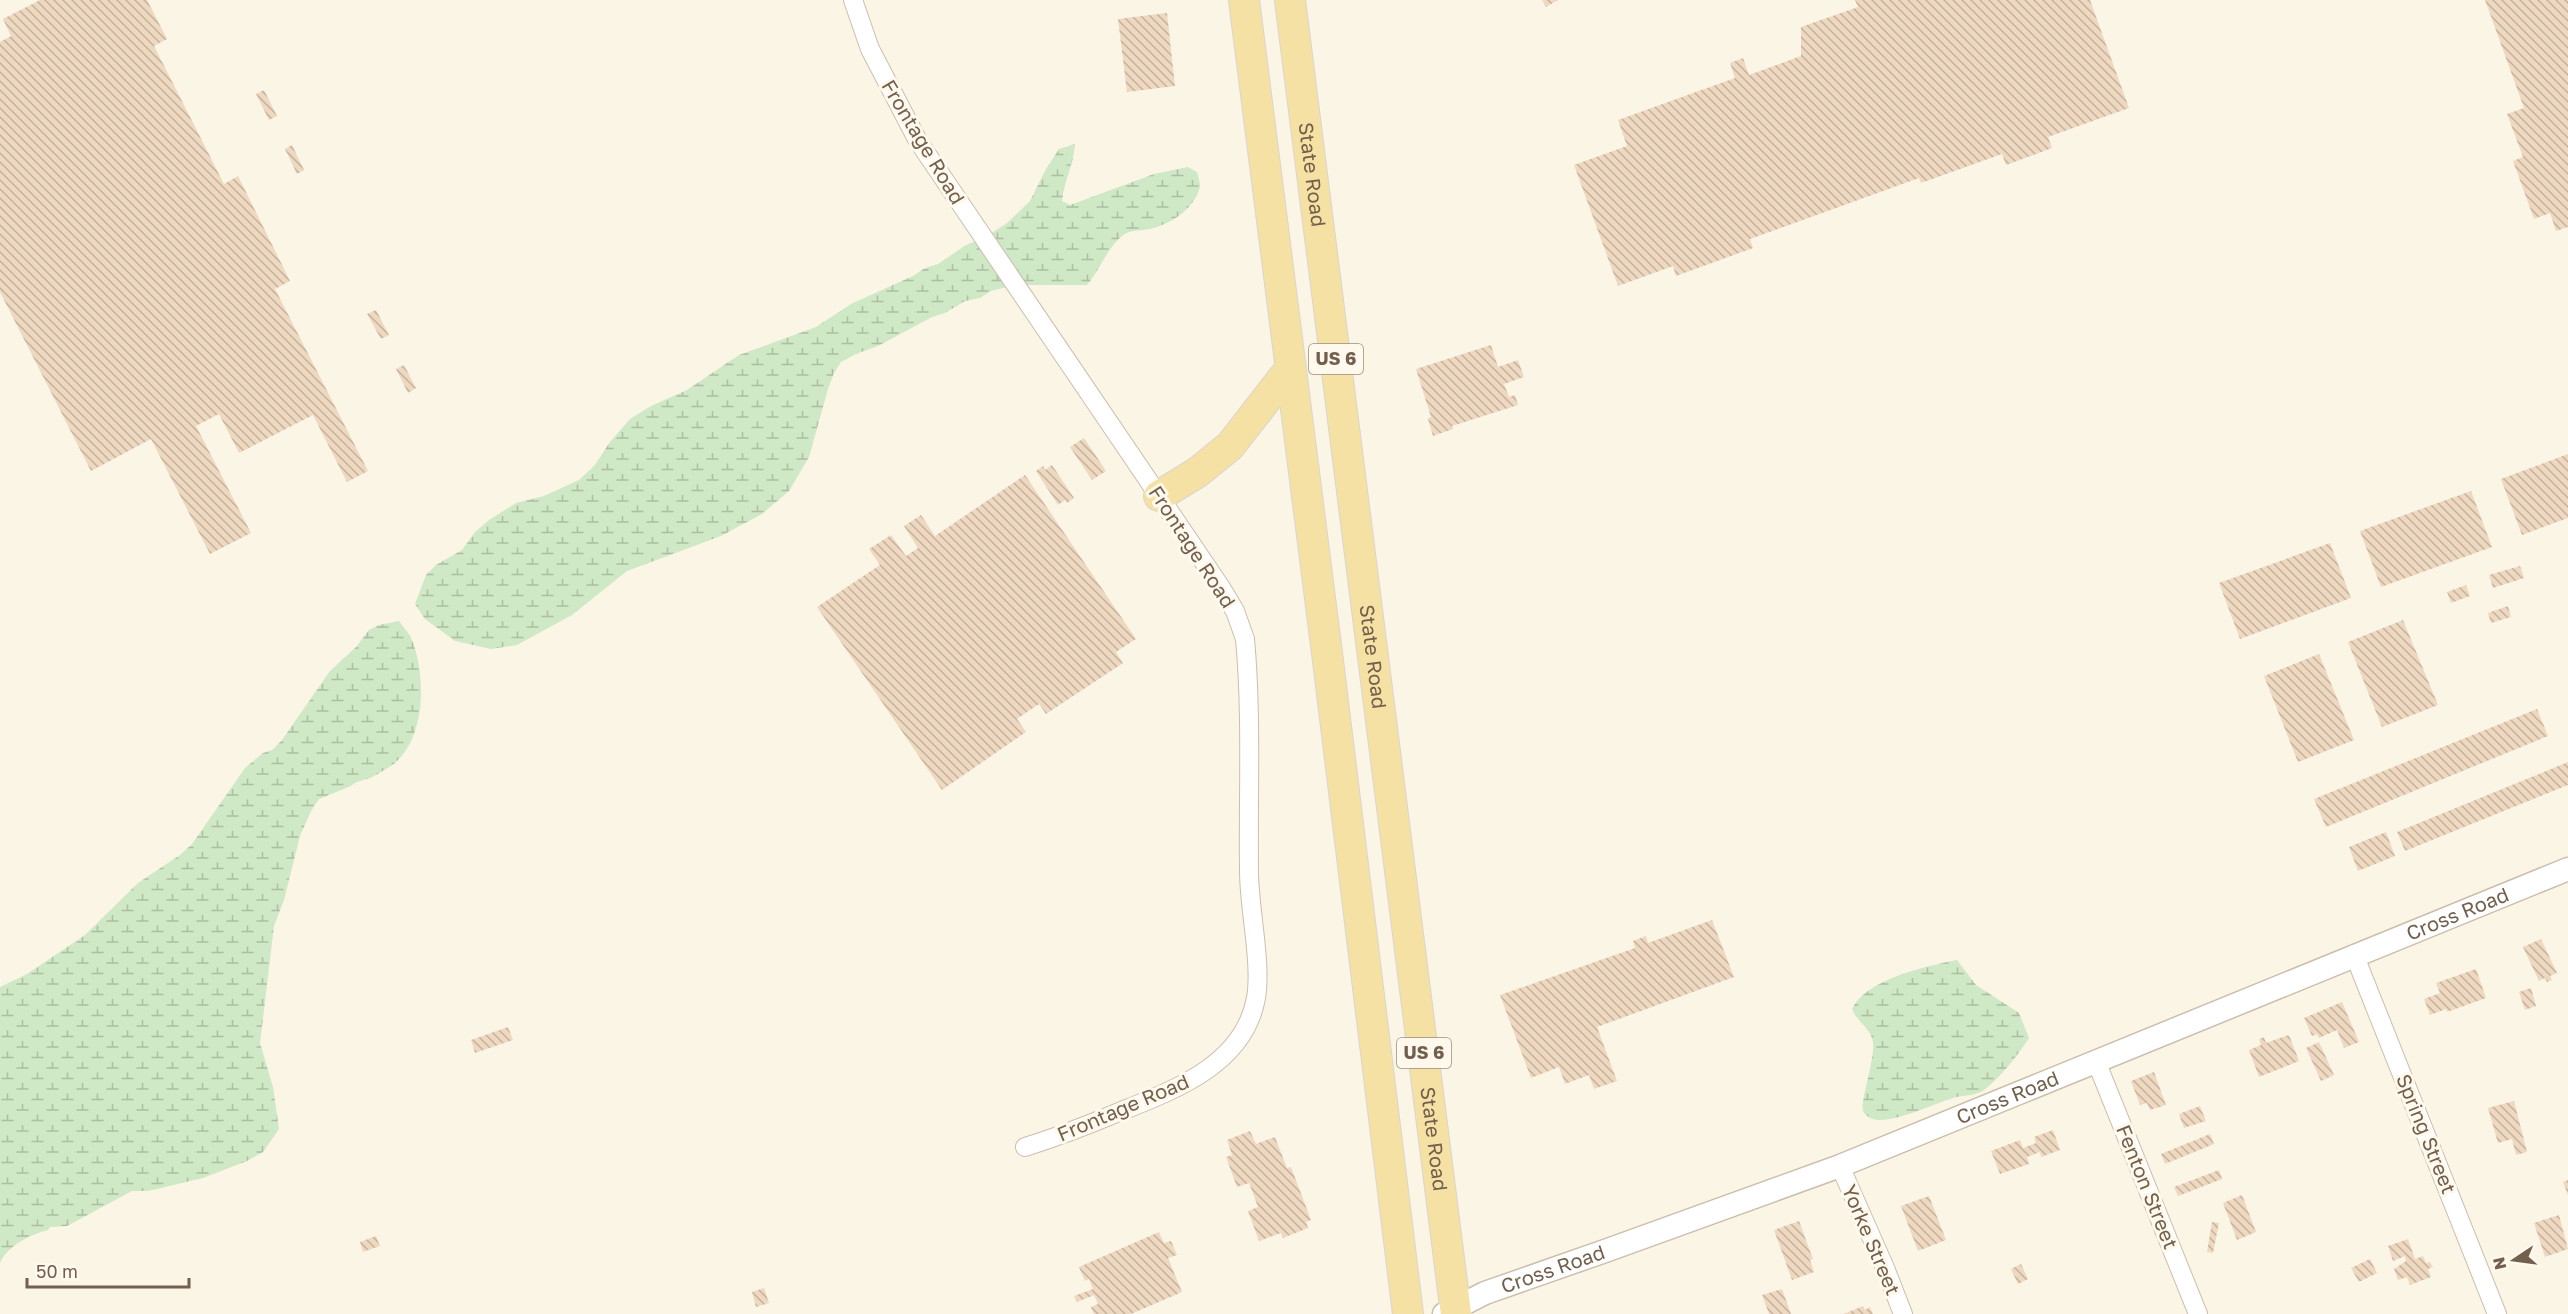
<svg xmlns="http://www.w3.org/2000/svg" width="2568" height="1314" font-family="'Golos Text',sans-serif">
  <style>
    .wetland { fill: url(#wetland-marsh) }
    .building { fill: url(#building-back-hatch) }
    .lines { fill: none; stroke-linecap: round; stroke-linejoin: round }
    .minor-casing { stroke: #ccbead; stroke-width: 20 }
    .tertiary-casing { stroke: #ccbead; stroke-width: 25 }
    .primary-casing { stroke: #dad5d1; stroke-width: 32 }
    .minor { stroke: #fff; stroke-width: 18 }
    .tertiary { stroke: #fff; stroke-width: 22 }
    .primary { stroke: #f5e1a3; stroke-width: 30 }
    .labels { text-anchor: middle; stroke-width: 6; stroke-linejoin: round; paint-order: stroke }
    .shield { fill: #fef9ec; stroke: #9c8d7d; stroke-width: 1.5 }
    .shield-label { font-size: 18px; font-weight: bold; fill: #725f4d }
    .street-label { font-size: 20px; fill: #725f4d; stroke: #fef9ec }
  </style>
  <defs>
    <pattern id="wetland-marsh" width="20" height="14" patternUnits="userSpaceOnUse" patternTransform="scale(1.5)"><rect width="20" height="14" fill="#cfe8c5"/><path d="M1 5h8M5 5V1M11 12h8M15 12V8" fill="none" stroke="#acbfa2"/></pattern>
    <pattern id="building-back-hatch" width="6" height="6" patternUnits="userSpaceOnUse" patternTransform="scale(1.5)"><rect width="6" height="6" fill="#eed8c0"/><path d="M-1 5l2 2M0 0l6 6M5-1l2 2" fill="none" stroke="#c5b29e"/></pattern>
  </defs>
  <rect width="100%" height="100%" fill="#fbf5e6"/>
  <g class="wetland">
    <path d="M1075 144C1074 164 1064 181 1062 201L1070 205 1154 174 1188 167 1197 172C1198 176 1200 182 1200 186 1195 210 1167 227 1144 230 1135 231 1130 230 1122 236 1107 248 1100 270 1087 285H1015L991 291 980 298 965 301 945 313 932 317 878 346 856 354 841 362 834 373 828 389 809 457 789 491 762 514 721 536 627 571 572 615 517 645 491 649 455 641 425 619 415 604 426 575 436 565 462 550 475 532 489 520 516 503 544 496 579 480 595 465 610 442 630 419 651 406 687 390 739 355 816 327 851 304 913 276 925 268 938 264 966 245 987 236 1007 223 1030 201 1046 169 1059 149Z"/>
    <path d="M399 621C403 627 410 634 412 640 426 676 426 736 395 763 393 765 375 776 372 777 365 781 357 780 351 786L319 799 311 811 300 836 284 900 274 926 260 1043 273 1087 279 1129 263 1152 247 1161 203 1178 148 1191H132L67 1226 50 1227 48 1230C30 1235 8 1245 0 1263V987L27 974 85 935 138 883 180 855 192 844 245 768 263 753 272 750 282 740 330 671 356 647 369 630 379 625Z"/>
    <path d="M1957 960 1976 985 2019 1013 2029 1038C2019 1054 1999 1079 1984 1090 1976 1096 1962 1095 1953 1098 1933 1104 1899 1121 1878 1120 1873 1120 1865 1116 1863 1111 1860 1103 1875 1059 1873 1043 1872 1029 1857 1022 1852 1009 1866 979 1927 966 1957 960Z"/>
  </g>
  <g class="building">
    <path d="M40 0H147L167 39 154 46 224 184 238 176 290 281 275 289 368 471 347 482 313 415 239 453 219 414 196 426 251 533 210 554 151 439 91 471 0 292V42L11 36 3 19Z"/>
    <path d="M1542 0H1558L1546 7Z"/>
    <path d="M1855 0H2090L2129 108 2048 137 2052 148 2006 165 2002 154 1921 183 1919 178 1750 239 1753 248 1676 276 1673 266 1618 286 1574 165 1627 146 1618 120 1735 78 1730 63 1743 58 1749 75 1801 56V27L1858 7Z"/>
    <path d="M2485 0H2568V227L2556 231 2550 213 2534 219 2513 161 2523 157 2507 114 2524 108Z"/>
    <path d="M1167 13 1175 86 1127 92 1118 19Z"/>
    <path d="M264 90 277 116 269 120 256 94Z"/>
    <path d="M292 145 304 170 297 174 285 149Z"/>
    <path d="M376 310 389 335 381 339 367 314Z"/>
    <path d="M1491 345 1498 367 1518 360 1524 377 1504 384 1509 397 1515 395 1518 405 1452 426 1453 429 1433 436 1428 419 1431 417 1416 369Z"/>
    <path d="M404 365 416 388 408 393 396 369Z"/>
    <path d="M1084 438 1106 471 1092 480 1070 447Z"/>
    <path d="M2568 454V518L2522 535 2501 479Z"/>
    <path d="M1052 465 1074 498 1067 503 1065 500 1058 505 1036 471 1043 466 1045 470Z"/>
    <path d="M1025 475 1136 639 1116 652 1123 663 1046 714 1039 704 1017 719 1026 732 942 790 817 607 880 565 869 549 891 535 906 556 918 548 904 526 921 515 935 536Z"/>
    <path d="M2471 491 2492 547 2381 587 2360 531Z"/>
    <path d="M2330 543 2351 598 2240 639 2219 583Z"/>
    <path d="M2520 566 2524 578 2493 588 2489 575Z"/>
    <path d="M2466 585 2470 596 2451 603 2447 592Z"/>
    <path d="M2508 606 2511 617 2491 623 2488 613Z"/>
    <path d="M2403 620 2438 705 2382 727 2348 642Z"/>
    <path d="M2319 654 2354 740 2298 762 2264 676Z"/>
    <path d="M2537 709 2548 736 2326 827 2314 799Z"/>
    <path d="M2568 762V785L2405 851 2397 832Z"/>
    <path d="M2386 832 2395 856 2358 871 2349 847Z"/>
    <path d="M1712 920 1734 977 1597 1027 1617 1081 1594 1089 1589 1075 1565 1084 1559 1067 1531 1078 1500 995 1635 948 1633 941 1646 936 1648 943Z"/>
    <path d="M2541 939 2557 973 2550 976 2552 980 2547 982 2545 978 2539 981 2523 947Z"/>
    <path d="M2476 969 2486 998 2447 1012 2446 1009 2430 1015 2424 999 2440 993 2436 983Z"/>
    <path d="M2531 988 2536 1006 2525 1010 2519 992Z"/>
    <path d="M2342 1002 2359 1042 2344 1048 2337 1030 2319 1038 2317 1034 2312 1036 2304 1018Z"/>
    <path d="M508 1027 513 1040 475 1053 471 1040Z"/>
    <path d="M2289 1035 2299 1061 2259 1077 2249 1050 2261 1045 2259 1039 2264 1037 2266 1043Z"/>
    <path d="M2319 1042 2334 1075 2321 1081 2306 1048Z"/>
    <path d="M2154 1072 2166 1105 2150 1110 2147 1103 2140 1105 2131 1081Z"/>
    <path d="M2514 1101 2527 1152 2516 1155 2512 1139 2498 1143 2488 1108Z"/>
    <path d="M2200 1106 2206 1121 2184 1128 2179 1114Z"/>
    <path d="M2053 1130 2060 1150 2041 1157 2040 1152 2027 1157 2029 1164 2000 1174 1991 1151 2020 1140 2023 1148 2036 1143 2034 1137Z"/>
    <path d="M1250 1131 1256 1144 1275 1137 1287 1168 1291 1167 1311 1220 1306 1222 1308 1228 1283 1238 1281 1233 1259 1241 1248 1211 1258 1207 1249 1183 1237 1187 1226 1157 1232 1155 1227 1140Z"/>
    <path d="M2210 1134 2214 1144 2165 1164 2161 1154Z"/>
    <path d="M2219 1170 2222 1179 2178 1196 2174 1187Z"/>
    <path d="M2568 1180V1195L2563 1182Z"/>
    <path d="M2242 1195 2256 1232 2237 1240 2223 1203Z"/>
    <path d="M1929 1196 1946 1240 1918 1251 1901 1206Z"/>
    <path d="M2559 1215 2568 1249 2545 1257 2534 1223Z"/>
    <path d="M1799 1221 1813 1259 1810 1260 1814 1272 1792 1280 1774 1230Z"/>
    <path d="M2212 1222 2219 1223 2213 1253 2207 1252Z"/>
    <path d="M1159 1232 1164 1243 1171 1241 1177 1255 1168 1258 1182 1292 1131 1314H1094L1091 1307 1098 1304 1094 1295 1077 1302 1074 1296 1093 1289 1089 1279 1085 1281 1079 1267Z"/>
    <path d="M376 1236 380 1246 363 1252 360 1242Z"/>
    <path d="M2408 1239 2415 1259 2423 1256 2426 1263 2430 1262 2433 1267 2428 1269 2431 1277 2410 1285 2407 1277 2398 1280 2394 1269 2406 1261 2405 1256 2393 1261 2388 1246Z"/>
    <path d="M2370 1259 2377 1273 2359 1282 2351 1268Z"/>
    <path d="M2021 1264 2028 1279 2018 1284 2011 1269Z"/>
    <path d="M764 1288 769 1303 756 1307 752 1292Z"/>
    <path d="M1782 1289 1791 1314H1769L1762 1295Z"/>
    <path d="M1863 1306 1865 1310 1870 1307 1873 1314H1844Z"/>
  </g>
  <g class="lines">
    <defs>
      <g id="minor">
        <path d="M853 0 870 49 918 141 1220 586 1235 611 1245 639C1252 714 1248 796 1249 871 1249 909 1262 963 1256 998 1244 1065 1174 1090 1119 1112 1088 1125 1057 1137 1025 1147"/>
        <path d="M2354 954 2497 1314"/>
        <path d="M2096 1061 2198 1314"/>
        <path d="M1840 1166 1885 1268 1903 1314"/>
      </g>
      <g id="tertiary">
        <path id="s1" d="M1444 1314 1485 1293 1605 1251 1840 1166 2568 869"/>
      </g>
      <g id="primary">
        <path d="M1244 0 1328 661 1408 1314"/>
        <path id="s2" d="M1290 0 1456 1314"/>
        <path d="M1159 496 1198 472 1230 446 1290 369"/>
      </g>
    </defs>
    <use href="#minor" class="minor-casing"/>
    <use href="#tertiary" class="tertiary-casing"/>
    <use href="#primary" class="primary-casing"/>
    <use href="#minor" class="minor"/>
    <use href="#tertiary" class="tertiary"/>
    <use href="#primary" class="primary"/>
  </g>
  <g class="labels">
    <g class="shield">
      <rect x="1309" y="344" width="54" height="30" rx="4.5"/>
      <rect x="1397" y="1038" width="54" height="30" rx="4.5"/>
    </g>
    <g class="shield-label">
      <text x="1336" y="365">US 6</text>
      <text x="1424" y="1059">US 6</text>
    </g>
    <g class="street-label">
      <text transform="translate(923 142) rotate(59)" y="7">Frontage Road</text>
      <text dy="7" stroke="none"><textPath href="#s2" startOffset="176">State Road</textPath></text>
      <text transform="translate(1192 547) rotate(57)" y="7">Frontage Road</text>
      <text dy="7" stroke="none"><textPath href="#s2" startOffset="662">State Road</textPath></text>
      <text dy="7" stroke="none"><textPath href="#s1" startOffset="1090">Cross Road</textPath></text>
      <text dy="7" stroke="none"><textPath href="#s1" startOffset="604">Cross Road</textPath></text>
      <text transform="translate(1123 1108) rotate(-23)" y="7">Frontage Road</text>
      <text transform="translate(2426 1134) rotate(68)" y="7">Spring Street</text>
      <text dy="7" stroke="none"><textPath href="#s2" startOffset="1148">State Road</textPath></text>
      <text transform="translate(2147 1187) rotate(68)" y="7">Fenton Street</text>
      <text transform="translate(1871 1240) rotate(67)" y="7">Yorke Street</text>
      <text dy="7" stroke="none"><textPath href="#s1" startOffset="118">Cross Road</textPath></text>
    </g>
  </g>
  <g transform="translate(2514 1260) rotate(257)" stroke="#fef9ec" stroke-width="4.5" paint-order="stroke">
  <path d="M0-4.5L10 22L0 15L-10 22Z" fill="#725f4d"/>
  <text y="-9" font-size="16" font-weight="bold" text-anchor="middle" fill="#725f4d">N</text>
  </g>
  <path d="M27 1278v9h162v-9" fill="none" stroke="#725f4d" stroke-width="3"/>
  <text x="36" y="1278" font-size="18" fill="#725f4d" stroke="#fef9ec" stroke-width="4.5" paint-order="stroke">50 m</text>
</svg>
